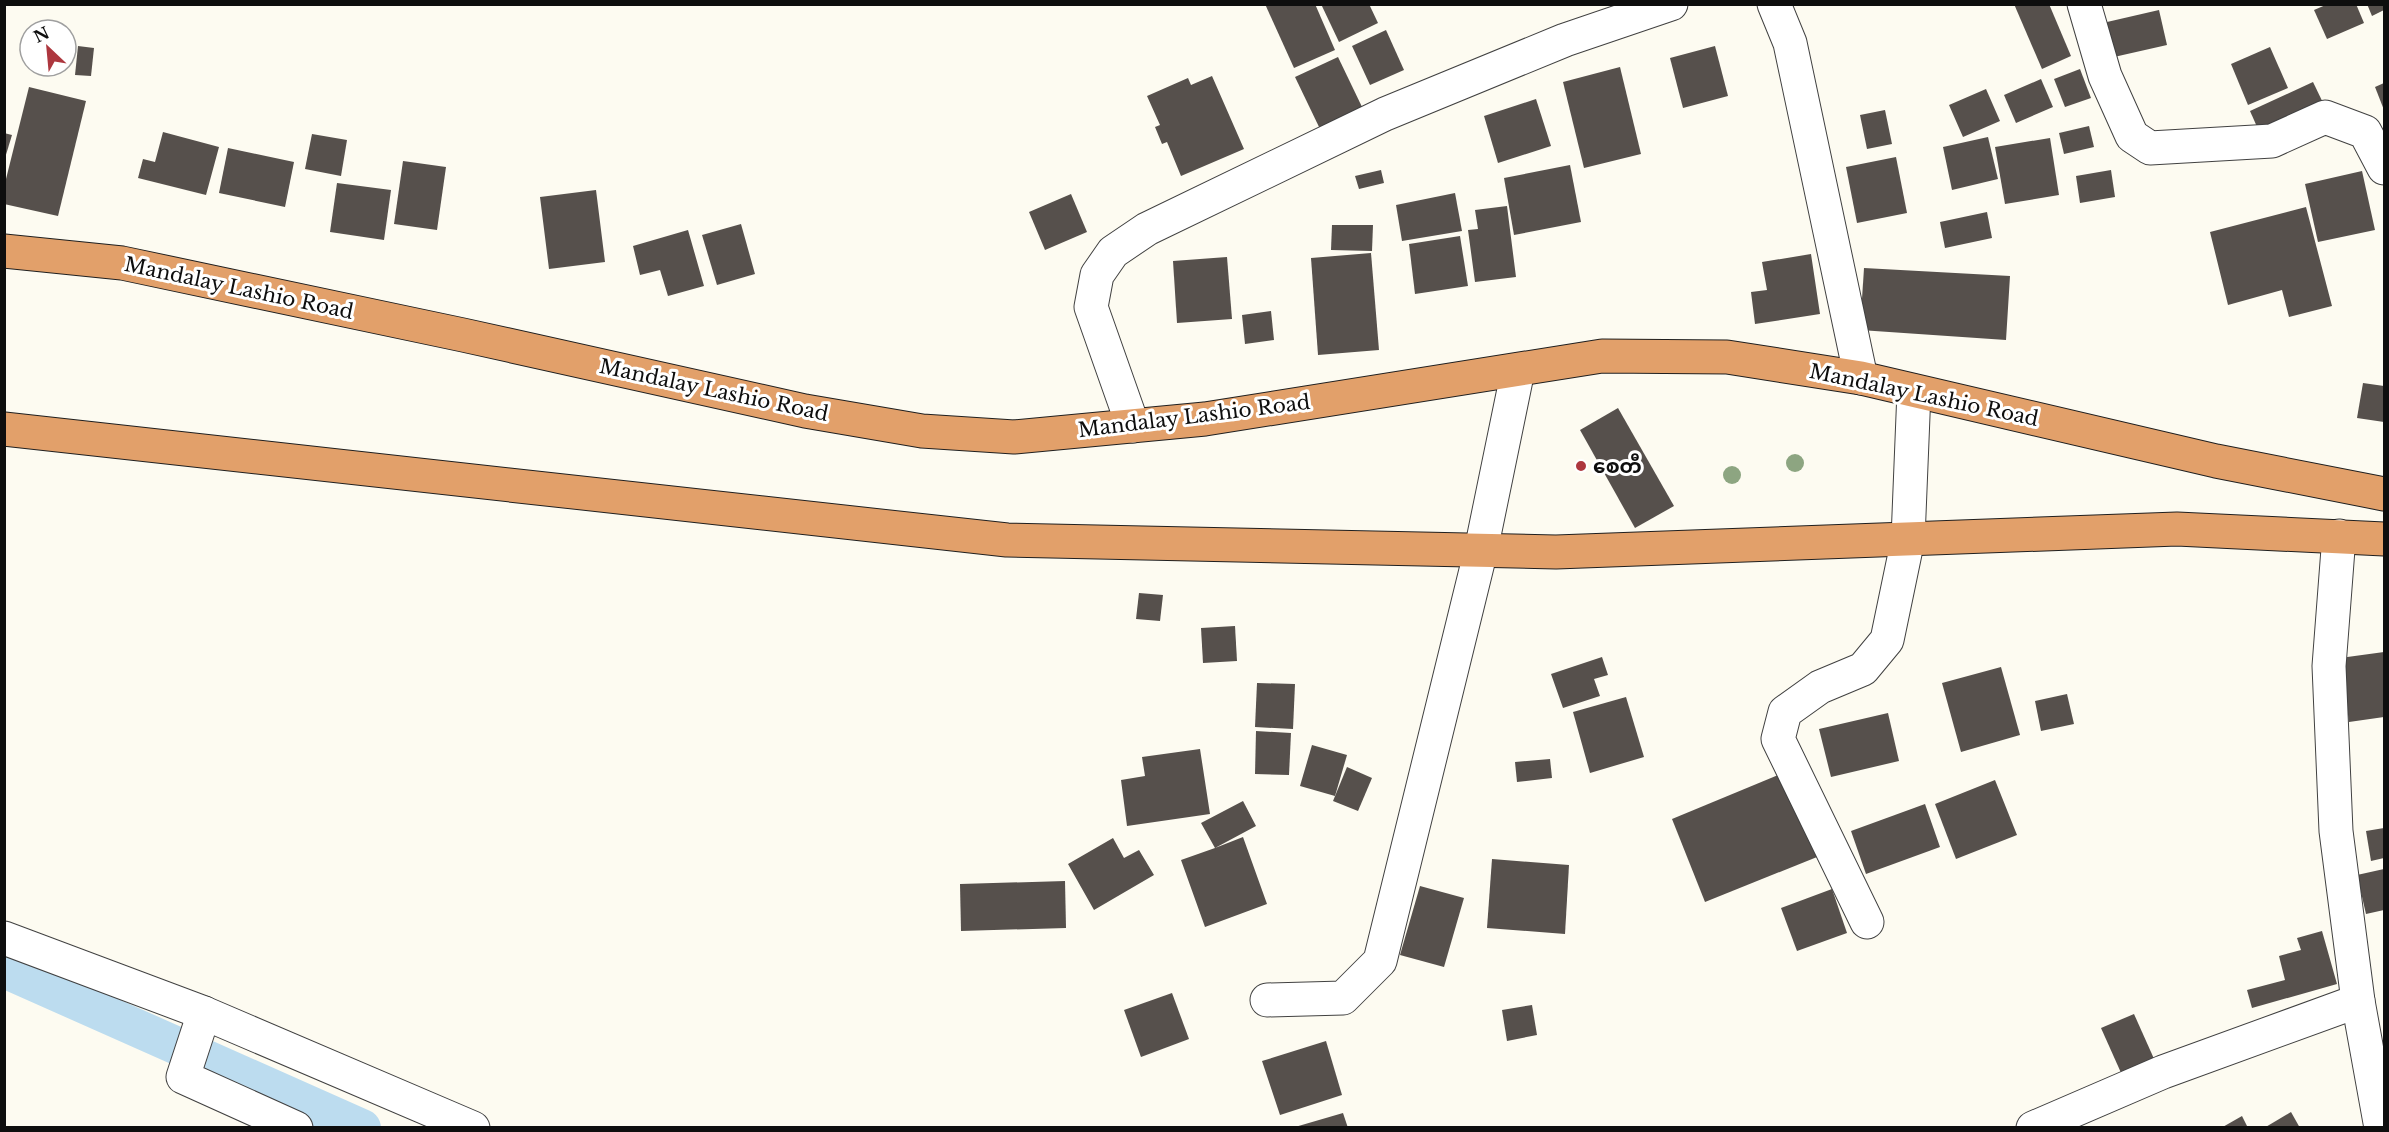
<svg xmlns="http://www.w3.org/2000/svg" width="2389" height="1132" font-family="'Libre Baskerville','Noto Sans Myanmar',serif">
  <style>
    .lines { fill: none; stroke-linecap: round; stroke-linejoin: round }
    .canal { stroke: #bcdcef; stroke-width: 38 }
    .building { fill: #56504c }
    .street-casing { stroke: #414141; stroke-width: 35 }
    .highway-casing { stroke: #1f1f1f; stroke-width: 35 }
    .street { stroke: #fff; stroke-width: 33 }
    .highway { stroke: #e2a06a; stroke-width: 33 }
    .tree { fill: #8da581 }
    .poi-dot { fill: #ad373e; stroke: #fff; stroke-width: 2 }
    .labels { text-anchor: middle; stroke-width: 6; stroke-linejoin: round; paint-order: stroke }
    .street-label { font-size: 20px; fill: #0e0e0e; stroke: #fff }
    .poi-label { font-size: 20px; font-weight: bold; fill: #0e0e0e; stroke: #fff; text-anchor: start }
  </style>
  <rect width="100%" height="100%" fill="#fdfbf1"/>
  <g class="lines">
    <path class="canal" d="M4 969 362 1128"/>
  </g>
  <g class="building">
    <path d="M1265 4H1315L1335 50 1294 68Z"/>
    <path d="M1321 4H1369L1378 23 1339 42Z"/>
    <path d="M2014 4H2049L2071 56 2042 69Z"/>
    <path d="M2328 4H2356L2364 23 2327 39 2314 10Z"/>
    <path d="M2367 4H2384V10L2372 16Z"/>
    <path d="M2159 10 2167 45 2114 57 2107 22Z"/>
    <path d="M1386 30 1404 70 1370 85 1352 46Z"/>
    <path d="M78 46 94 48 91 76 75 75Z"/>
    <path d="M1715 46 1728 96 1683 108 1670 58Z"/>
    <path d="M2270 47 2288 88 2248 105 2231 64Z"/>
    <path d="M1338 57 1363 109 1320 129 1295 77Z"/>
    <path d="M1620 67 1641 154 1584 168 1563 82Z"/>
    <path d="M2080 69 2091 98 2065 107 2054 79Z"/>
    <path d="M1212 76 1244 149 1181 176 1167 142 1162 144 1155 127 1160 125 1147 96 1188 78 1191 85Z"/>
    <path d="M2041 79 2053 107 2016 123 2004 95Z"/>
    <path d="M2313 82 2326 109 2262 138 2250 111Z"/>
    <path d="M2384 83V110L2375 87Z"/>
    <path d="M29 87 86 101 58 216 4 204V187Z"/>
    <path d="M1986 89 2000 121 1963 137 1949 105Z"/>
    <path d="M1536 99 1551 146 1498 163 1484 116Z"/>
    <path d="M1885 110 1892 144 1867 149 1860 115Z"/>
    <path d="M2089 126 2094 147 2064 154 2059 133Z"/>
    <path d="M163 132 219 147 206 195 138 178 143 159 155 162Z"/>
    <path d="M4 133 12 135 5 158H4Z"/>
    <path d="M312 134 347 140 341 176 305 169Z"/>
    <path d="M1988 137 1998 179 1952 190 1943 147Z"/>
    <path d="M2050 138 2059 195 2005 204 1995 147Z"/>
    <path d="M228 148 294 162 285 207 219 193Z"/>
    <path d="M1896 157 1907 213 1857 223 1846 167Z"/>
    <path d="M403 161 446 167 437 230 394 224Z"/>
    <path d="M1570 165 1581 222 1514 235 1504 178Z"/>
    <path d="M1381 170 1384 183 1359 189 1355 176Z"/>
    <path d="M2111 170 2115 197 2080 203 2076 176Z"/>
    <path d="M2362 171 2375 230 2318 242 2305 184Z"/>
    <path d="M337 183 391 190 384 240 330 232Z"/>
    <path d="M596 190 605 262 549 269 540 197Z"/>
    <path d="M1455 193 1462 231 1402 241 1396 205Z"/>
    <path d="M1071 194 1087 232 1045 250 1029 212Z"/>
    <path d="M1507 206 1516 277 1475 282 1468 230 1478 229 1475 210Z"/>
    <path d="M2306 207 2332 306 2289 317 2282 290 2228 305 2210 232Z"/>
    <path d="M1987 212 1992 238 1945 248 1940 222Z"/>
    <path d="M741 224 755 274 717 285 702 235Z"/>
    <path d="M1332 225H1373L1372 251 1331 250Z"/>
    <path d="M688 230 704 286 668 296 660 270 640 275 633 246Z"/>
    <path d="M1460 236 1468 286 1415 294 1409 244Z"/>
    <path d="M1371 253 1379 350 1318 355 1311 258Z"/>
    <path d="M1811 254 1820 314 1755 324 1751 292 1767 290 1762 262Z"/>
    <path d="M1227 257 1232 319 1177 323 1173 261Z"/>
    <path d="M1864 268 2010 276 2006 340 1860 330Z"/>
    <path d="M1271 311 1274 340 1245 344 1242 315Z"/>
    <path d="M2363 383 2384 386V422L2357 418Z"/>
    <path d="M1618 408 1674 506 1635 528 1580 430Z"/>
    <path d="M1139 593 1163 595 1160 621 1136 619Z"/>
    <path d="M1235 626 1237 661 1203 663 1201 628Z"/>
    <path d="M2384 652V717L2349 722 2340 658Z"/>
    <path d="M1602 657 1608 675 1594 679 1600 696 1563 708 1551 674Z"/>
    <path d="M2001 667 2020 735 1961 752 1942 683Z"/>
    <path d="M1257 683 1295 684 1293 729 1255 727Z"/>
    <path d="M2067 694 2074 724 2041 731 2035 701Z"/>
    <path d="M1626 697 1644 757 1590 773 1573 712Z"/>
    <path d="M1888 713 1899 761 1831 777 1819 729Z"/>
    <path d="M1256 731 1291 733 1289 775 1255 774Z"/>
    <path d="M1312 745 1347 755 1335 796 1300 786Z"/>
    <path d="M1200 749 1210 814 1127 826 1121 780 1145 776 1142 757Z"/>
    <path d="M1550 759 1552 778 1517 782 1515 762Z"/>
    <path d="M1347 767 1372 778 1358 811 1333 801Z"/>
    <path d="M1788 771 1822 855 1705 902 1672 819Z"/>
    <path d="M1995 780 2017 835 1956 859 1935 804Z"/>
    <path d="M1243 801 1256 826 1215 848 1243 837 1267 904 1205 927 1181 860 1215 848 1201 823Z"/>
    <path d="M1925 804 1940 847 1866 874 1851 831Z"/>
    <path d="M2384 828V858L2371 861 2366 831Z"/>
    <path d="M1113 838 1124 858 1139 850 1154 875 1094 910 1068 864Z"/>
    <path d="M1492 859 1569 865 1565 934 1487 928Z"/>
    <path d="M2384 869V910L2366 914 2357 875Z"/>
    <path d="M1065 881 1066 928 961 931 960 884Z"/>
    <path d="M1420 886 1464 898 1444 967 1400 955Z"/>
    <path d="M1832 889 1847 933 1797 951 1781 908Z"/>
    <path d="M2322 931 2337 984 2252 1008 2247 990 2285 980 2279 956 2301 950 2297 938Z"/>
    <path d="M1172 993 1189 1039 1141 1057 1124 1010Z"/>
    <path d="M1532 1005 1537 1035 1507 1041 1502 1010Z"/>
    <path d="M2134 1014 2155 1061 2122 1075 2101 1028Z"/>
    <path d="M1326 1041 1342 1095 1280 1115 1262 1061Z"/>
    <path d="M2291 1112 2300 1128H2264Z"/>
    <path d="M1343 1113 1348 1128H1295V1127Z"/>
    <path d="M2242 1116 2248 1128H2221Z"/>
  </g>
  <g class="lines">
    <defs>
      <g id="street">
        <path d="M1774 4 1790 43 1861 378"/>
        <path d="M2084 4 2105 76 2132 136 2150 148 2272 141 2325 117 2365 132 2384 168"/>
        <path d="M1133 426 1091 307 1097 275 1113 252 1147 229 1385 114 1565 40 1671 4"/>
        <path d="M2339 536 2329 666 2336 831 2358 1001 2381 1128"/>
        <path d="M1867 922 1778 739 1785 712 1820 687 1863 669 1887 640 1908 539 1914 391"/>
        <path d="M4 938 204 1013 473 1128"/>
        <path d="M1267 1000 1343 998 1380 961 1481 550 1518 370"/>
        <path d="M204 1013 183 1077 296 1128"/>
        <path d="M2033 1128 2163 1072 2358 1001"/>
      </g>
      <g id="highway">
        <path d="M4 251 122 263 463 335 805 411 922 431 1014 437 1205 419 1602 356 1727 357 1861 378 2216 461 2384 494"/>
        <path d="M4 429 1007 540 1556 552 2177 529 2384 539"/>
      </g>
    </defs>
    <use href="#street" class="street-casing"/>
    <use href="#highway" class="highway-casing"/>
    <use href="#street" class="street"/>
    <use href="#highway" class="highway"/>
  </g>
  <g class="tree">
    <circle cx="1795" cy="463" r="9"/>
    <circle cx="1732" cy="475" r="9"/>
  </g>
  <circle class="poi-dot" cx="1581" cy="466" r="6"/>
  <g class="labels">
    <g class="street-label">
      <text transform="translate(239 288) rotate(12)" y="7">Mandalay Lashio Road</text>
      <text transform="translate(714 390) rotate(12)" y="7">Mandalay Lashio Road</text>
      <text transform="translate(1924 395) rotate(12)" y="7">Mandalay Lashio Road</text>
      <text transform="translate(1194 416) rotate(-7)" y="7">Mandalay Lashio Road</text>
    </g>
    <g class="poi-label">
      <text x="1593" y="473">စေတီ</text>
    </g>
  </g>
  <rect width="2389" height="1132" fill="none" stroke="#0e0e0e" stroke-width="12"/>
  <g transform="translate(48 48) rotate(334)"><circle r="28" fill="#ffffff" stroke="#9f9f9f" stroke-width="1.5"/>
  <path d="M0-4.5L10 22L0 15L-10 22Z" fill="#ad373e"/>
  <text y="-9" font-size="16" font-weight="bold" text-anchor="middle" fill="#0e0e0e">N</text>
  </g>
</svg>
